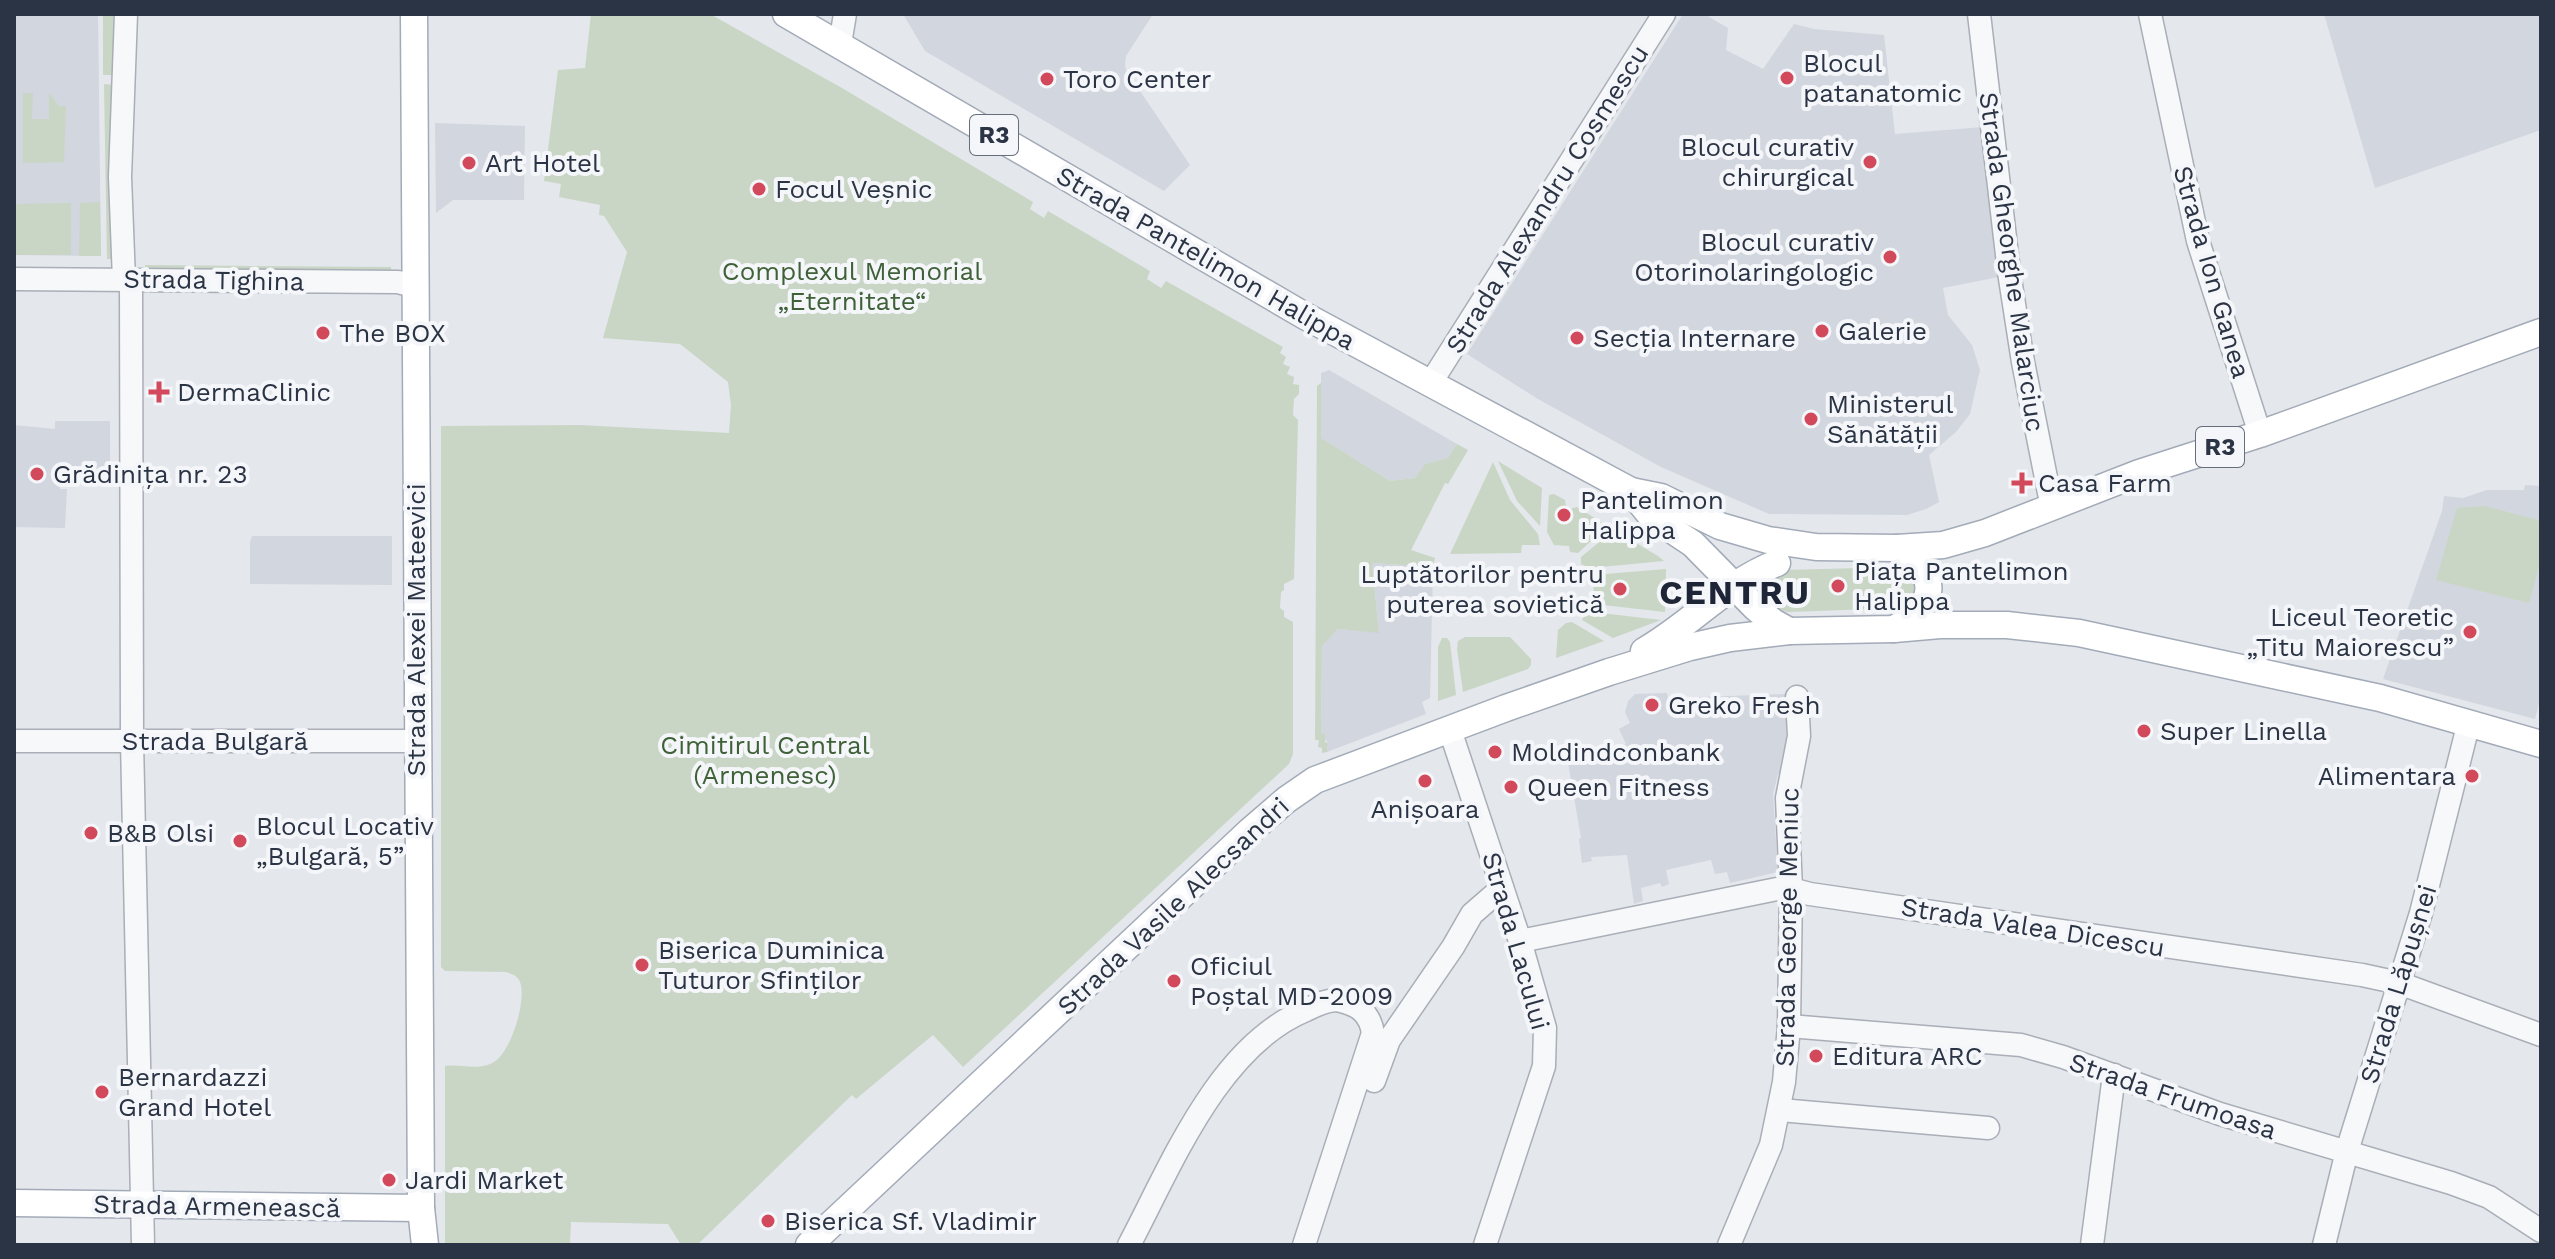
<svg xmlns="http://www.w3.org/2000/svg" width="2555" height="1259" font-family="'Work Sans',sans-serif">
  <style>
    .built { fill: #d2d6de }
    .green { fill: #c9d6c5 }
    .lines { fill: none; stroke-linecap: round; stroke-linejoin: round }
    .minor-casing { stroke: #a9aeb7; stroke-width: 25 }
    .major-casing { stroke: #a3abb8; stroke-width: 29 }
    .minor { stroke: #f7f8fa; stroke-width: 22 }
    .major { stroke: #fff; stroke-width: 26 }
    .poi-dot { fill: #d1495b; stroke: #f4f6f9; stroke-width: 3 }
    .labels { text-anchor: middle; stroke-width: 8; stroke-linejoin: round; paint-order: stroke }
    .shield { fill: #f4f6f9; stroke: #676e7b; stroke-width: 2 }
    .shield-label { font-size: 24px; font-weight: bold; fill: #2b3445 }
    .poi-label { font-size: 26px; fill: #2b3445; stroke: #f4f6f9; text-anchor: start }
    .street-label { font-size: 26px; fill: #2b3445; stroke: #f4f6f9 }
    .park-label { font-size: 26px; fill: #3f6138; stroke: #f4f6f9 }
    .district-label { font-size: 34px; font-weight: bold; letter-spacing: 2px; fill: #1d2536; stroke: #f4f6f9 }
  </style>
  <rect width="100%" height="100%" fill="#e4e7ec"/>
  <g class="built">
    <path d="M14 14H98L101 256 14 255Z"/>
    <path d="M903 14H1153L1126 56 1125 66 1129 79 1140 91 1190 165 1164 191 925 51Z"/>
    <path d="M1683 14H1704L1728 28 1726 50 1763 69 1794 24 1814 29 1884 35 1895 134 1984 127 2004 276 1943 288 1948 315 1972 345 1980 370 1970 414 1956 432 1929 455 1939 502 1926 509 1907 515 1769 514 1661 467 1538 399 1467 354Z"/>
    <path d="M2324 14H2541V130L2375 188Z"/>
    <path d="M435 123 525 126 524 200H453L436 213Z"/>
    <path d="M1329 370 1457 444 1448 458 1425 464 1415 478 1390 481 1321 438V373Z"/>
    <path d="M55 421H110V475L61 474 60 489H67L65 528 14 527V425L55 429Z"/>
    <path d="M2525 485 2541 486V696L2535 719 2383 679 2442 511 2444 496 2463 498 2487 490H2524Z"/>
    <path d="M252 536H392V585L250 584V542Z"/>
    <path d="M1372 563 1433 567 1430 698 1422 702 1426 714 1327 752 1328 743 1321 734 1322 646 1338 629 1379 632Z"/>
    <path d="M1667 693 1668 698 1786 694V776L1778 774 1773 794 1778 872 1730 883 1727 872 1715 874 1711 860 1666 870 1669 884 1662 887 1660 883 1641 888 1643 901 1634 904 1627 855 1591 857 1592 861 1582 863 1579 839 1581 838 1566 751 1617 748 1626 744 1619 729 1630 723 1625 712 1628 701 1635 694Z"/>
  </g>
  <g class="green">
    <path d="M103 14H119L115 75H103Z"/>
    <path d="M591 14H710L842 88 1033 202 1030 209 1044 218 1048 211 1150 271 1147 279 1161 288 1166 281 1283 347 1280 353 1286 357 1283 364 1290 367 1287 374 1294 377 1293 384 1299 385V394L1294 399 1293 415 1298 420 1294 579 1284 584V590L1281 592 1280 608 1284 611V617L1293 622V754L1289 764 963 1067 933 1035 856 1099 852 1095 697 1245H681L668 1224 571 1222 570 1243 445 1245V1066C461 1064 480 1071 494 1062 511 1052 527 1000 520 982 518 976 512 974 506 972L445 971 441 967V426L580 425 729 433 731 405 728 382 680 344 603 338 627 252 604 216 599 215 600 205 559 197 561 184 544 181 558 70 585 68Z"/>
    <path d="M104 84 116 85V259H107Z"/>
    <path d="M23 93H33L32 119H49V93L59 106H66L64 162 23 163Z"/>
    <path d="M100 202 101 256H79L80 203Z"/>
    <path d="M71 203V255H14V204Z"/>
    <path d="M145 265 391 267V275L145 273Z"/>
    <path d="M1321 383V438L1390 481 1415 478 1425 464 1448 458 1457 444 1468 450 1448 484 1445 483 1411 550 1435 558 1433 567 1372 563 1379 633 1338 629 1322 646 1321 733 1325 734V742L1328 743 1327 752 1322 753V748L1318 747 1319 740H1315L1317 386Z"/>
    <path d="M1498 461 1542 488 1540 526 1517 501Z"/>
    <path d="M1493 462 1510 500 1538 534 1540 545H1522L1521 553 1450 554Z"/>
    <path d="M1554 494 1565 500 1566 507 1561 515 1565 518 1570 509 1577 507 1604 524V529L1578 553 1570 552 1569 546 1554 545 1547 532 1549 495Z"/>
    <path d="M2485 506 2541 521V559L2529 603 2436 580 2457 508Z"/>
    <path d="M1614 530 1658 556 1664 561 1590 568 1581 564V557Z"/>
    <path d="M1898 567 1913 576 1916 591 1907 606 1900 608 1788 612C1772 610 1765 597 1769 582L1783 570Z"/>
    <path d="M1666 569 1665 612 1594 604 1593 575Z"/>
    <path d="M1592 612 1661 620 1613 638 1582 620 1586 613Z"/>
    <path d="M1572 622 1604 641 1556 658 1558 630 1566 623Z"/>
    <path d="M1465 637H1510L1531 659V665L1528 669 1463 692 1457 649 1458 641Z"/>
    <path d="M1442 638H1447L1450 642 1456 695 1438 701V647Z"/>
  </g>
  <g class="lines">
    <defs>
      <g id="minor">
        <path d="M1979 14 2009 272 2023 362 2052 508"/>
        <path d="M2150 14 2198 241 2260 434"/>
        <path d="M840 44 845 14"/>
        <path d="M14 279 398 282 414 286"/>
        <path d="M124 280 120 177 126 14"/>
        <path d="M131 280 132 741 143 1245"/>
        <path d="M1430 384 1664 14"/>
        <path d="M1450 730 1520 941 1545 1028 1544 1066 1485 1245"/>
        <path d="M14 741H417"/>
        <path d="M1520 941 1777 889H1791L1810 894 2362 975 2399 983 2541 1035"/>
        <path d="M1789 1026 2021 1045 2063 1057 2220 1114 2451 1183 2489 1197 2541 1231"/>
        <path d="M1374 1081 1389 1040 1453 947 1472 914 1502 888"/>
        <path d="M1780 1110 1988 1128"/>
        <path d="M1129 1245C1171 1166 1218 1046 1306 1010 1316 1005 1330 998 1341 1001 1359 1005 1370 1014 1373 1033L1304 1245"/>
        <path d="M1729 1245 1771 1145 1784 1082 1789 1026 1791 889 1787 798 1799 736 1797 697"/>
        <path d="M2092 1245 2114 1075"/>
        <path d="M2324 1245 2347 1151 2421 913 2469 722"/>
      </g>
      <g id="major">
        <path d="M414 14 421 1208 425 1245"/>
        <path d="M786 14 1305 316 1631 491 1661 497 1720 526 1768 540 1816 547 1897 548 1943 545 1985 533 2139 473 2260 434 2541 332"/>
        <path d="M1631 491 1651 516 1693 544 1755 607 1773 622 1789 631"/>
        <path d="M1894 629C1939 603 1940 575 1897 548"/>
        <path d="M1644 651C1690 625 1727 582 1777 563"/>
        <path d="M14 1203 421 1208"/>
        <path d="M809 1245 1250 831 1286 800 1315 780 1506 708 1609 672 1690 647 1730 638 1789 631 1894 629 1940 625H2007L2079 633 2380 698 2541 744"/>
      </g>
    </defs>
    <use href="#minor" class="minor-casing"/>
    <use href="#major" class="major-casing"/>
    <use href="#minor" class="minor"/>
    <use href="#major" class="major"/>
  </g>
  <g class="poi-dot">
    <circle cx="1787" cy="78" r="8"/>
    <circle cx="1047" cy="79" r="8"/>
    <circle cx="1870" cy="162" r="8"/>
    <circle cx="469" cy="163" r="8"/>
    <circle cx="759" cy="189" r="8"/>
    <circle cx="1890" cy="257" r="8"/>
    <circle cx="1822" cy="331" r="8"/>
    <circle cx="323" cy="333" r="8"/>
    <circle cx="1577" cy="338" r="8"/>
    <path d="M155 380h8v8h8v8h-8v8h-8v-8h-8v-8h8z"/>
    <circle cx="1811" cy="419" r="8"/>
    <circle cx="37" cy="474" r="8"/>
    <path d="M2018 471h8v8h8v8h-8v8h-8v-8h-8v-8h8z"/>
    <circle cx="1564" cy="515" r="8"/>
    <circle cx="1838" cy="586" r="8"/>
    <circle cx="1620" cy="589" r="8"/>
    <circle cx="2470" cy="632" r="8"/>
    <circle cx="1652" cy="705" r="8"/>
    <circle cx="2144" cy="731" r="8"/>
    <circle cx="1495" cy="752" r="8"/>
    <circle cx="2472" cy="776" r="8"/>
    <circle cx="1425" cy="781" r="8"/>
    <circle cx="1511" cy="787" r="8"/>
    <circle cx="91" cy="833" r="8"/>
    <circle cx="240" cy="841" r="8"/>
    <circle cx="642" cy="965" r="8"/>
    <circle cx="1174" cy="981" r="8"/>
    <circle cx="1816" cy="1056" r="8"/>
    <circle cx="102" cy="1092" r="8"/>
    <circle cx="389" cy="1180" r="8"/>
    <circle cx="768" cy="1221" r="8"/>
  </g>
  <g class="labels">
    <g class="shield">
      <rect x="970" y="115" width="48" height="40" rx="6"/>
      <rect x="2196" y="427" width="48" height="40" rx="6"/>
    </g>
    <g class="shield-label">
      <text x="994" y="143">R3</text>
      <text x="2220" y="455">R3</text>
    </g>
    <g class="poi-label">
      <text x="1803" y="72">Blocul<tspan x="1803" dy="30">patanatomic</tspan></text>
      <text x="1063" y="88">Toro Center</text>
      <text x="1854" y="156" text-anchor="end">Blocul curativ<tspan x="1854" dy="30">chirurgical</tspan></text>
      <text x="485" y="172">Art Hotel</text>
      <text x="775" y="198">Focul Veșnic</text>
      <text x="1874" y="251" text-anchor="end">Blocul curativ<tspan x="1874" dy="30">Otorinolaringologic</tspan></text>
      <text x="1838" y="340">Galerie</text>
      <text x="339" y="342">The BOX</text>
      <text x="1593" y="347">Secția Internare</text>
      <text x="177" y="401">DermaClinic</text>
      <text x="1827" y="413">Ministerul<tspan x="1827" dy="30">Sănătății</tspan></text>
      <text x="53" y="483">Grădinița nr. 23</text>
      <text x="2038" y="492">Casa Farm</text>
      <text x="1580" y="509">Pantelimon<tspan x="1580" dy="30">Halippa</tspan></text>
      <text x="1854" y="580">Piața Pantelimon<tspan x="1854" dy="30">Halippa</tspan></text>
      <text x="1604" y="583" text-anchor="end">Luptătorilor pentru<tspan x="1604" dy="30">puterea sovietică</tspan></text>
      <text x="2454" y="626" text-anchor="end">Liceul Teoretic<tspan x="2454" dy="30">„Titu Maiorescu”</tspan></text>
      <text x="1668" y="714">Greko Fresh</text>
      <text x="2160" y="740">Super Linella</text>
      <text x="1511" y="761">Moldindconbank</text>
      <text x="2456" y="785" text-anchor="end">Alimentara</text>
      <text x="1527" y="796">Queen Fitness</text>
      <text x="1425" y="818" text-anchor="middle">Anișoara</text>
      <text x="256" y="835">Blocul Locativ<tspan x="256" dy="30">„Bulgară, 5”</tspan></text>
      <text x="107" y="842">B&amp;B Olsi</text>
      <text x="658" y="959">Biserica Duminica<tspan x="658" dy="30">Tuturor Sfinților</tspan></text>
      <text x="1190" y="975">Oficiul<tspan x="1190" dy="30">Poștal MD-2009</tspan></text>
      <text x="1832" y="1065">Editura ARC</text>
      <text x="118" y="1086">Bernardazzi<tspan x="118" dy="30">Grand Hotel</tspan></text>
      <text x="405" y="1189">Jardi Market</text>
      <text x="784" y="1230">Biserica Sf. Vladimir</text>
    </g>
    <g class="street-label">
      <text transform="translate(1547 199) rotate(-58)" y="9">Strada Alexandru Cosmescu</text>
      <text transform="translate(1206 258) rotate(30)" y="9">Strada Pantelimon Halippa</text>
      <text transform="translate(2012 262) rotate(82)" y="9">Strada Gheorghe Malarciuc</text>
      <text transform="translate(2212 272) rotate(74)" y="9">Strada Ion Ganea</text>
      <text transform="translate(214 280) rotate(1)" y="9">Strada Tighina</text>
      <text transform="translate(416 630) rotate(-90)" y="9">Strada Alexei Mateevici</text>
      <text x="215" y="750">Strada Bulgară</text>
      <text transform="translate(1173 906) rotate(-43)" y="9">Strada Vasile Alecsandri</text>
      <text transform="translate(1787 927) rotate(-89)" y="9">Strada George Meniuc</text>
      <text transform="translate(2033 927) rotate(9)" y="9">Strada Valea Dicescu</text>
      <text transform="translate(1516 941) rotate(74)" y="9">Strada Lacului</text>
      <text transform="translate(2398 984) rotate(-73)" y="9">Strada Lăpușnei</text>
      <text transform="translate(2173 1096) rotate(19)" y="9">Strada Frumoasa</text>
      <text transform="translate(217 1206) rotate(1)" y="9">Strada Armenească</text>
    </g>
    <g class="park-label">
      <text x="852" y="280">Complexul Memorial<tspan x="852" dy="30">„Eternitate“</tspan></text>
      <text x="765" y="754">Cimitirul Central<tspan x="765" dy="30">(Armenesc)</tspan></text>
    </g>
    <g class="district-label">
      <text x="1735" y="604">CENTRU</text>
    </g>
  </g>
  <rect width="2555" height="1259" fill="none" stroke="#2b3445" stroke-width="32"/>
</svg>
